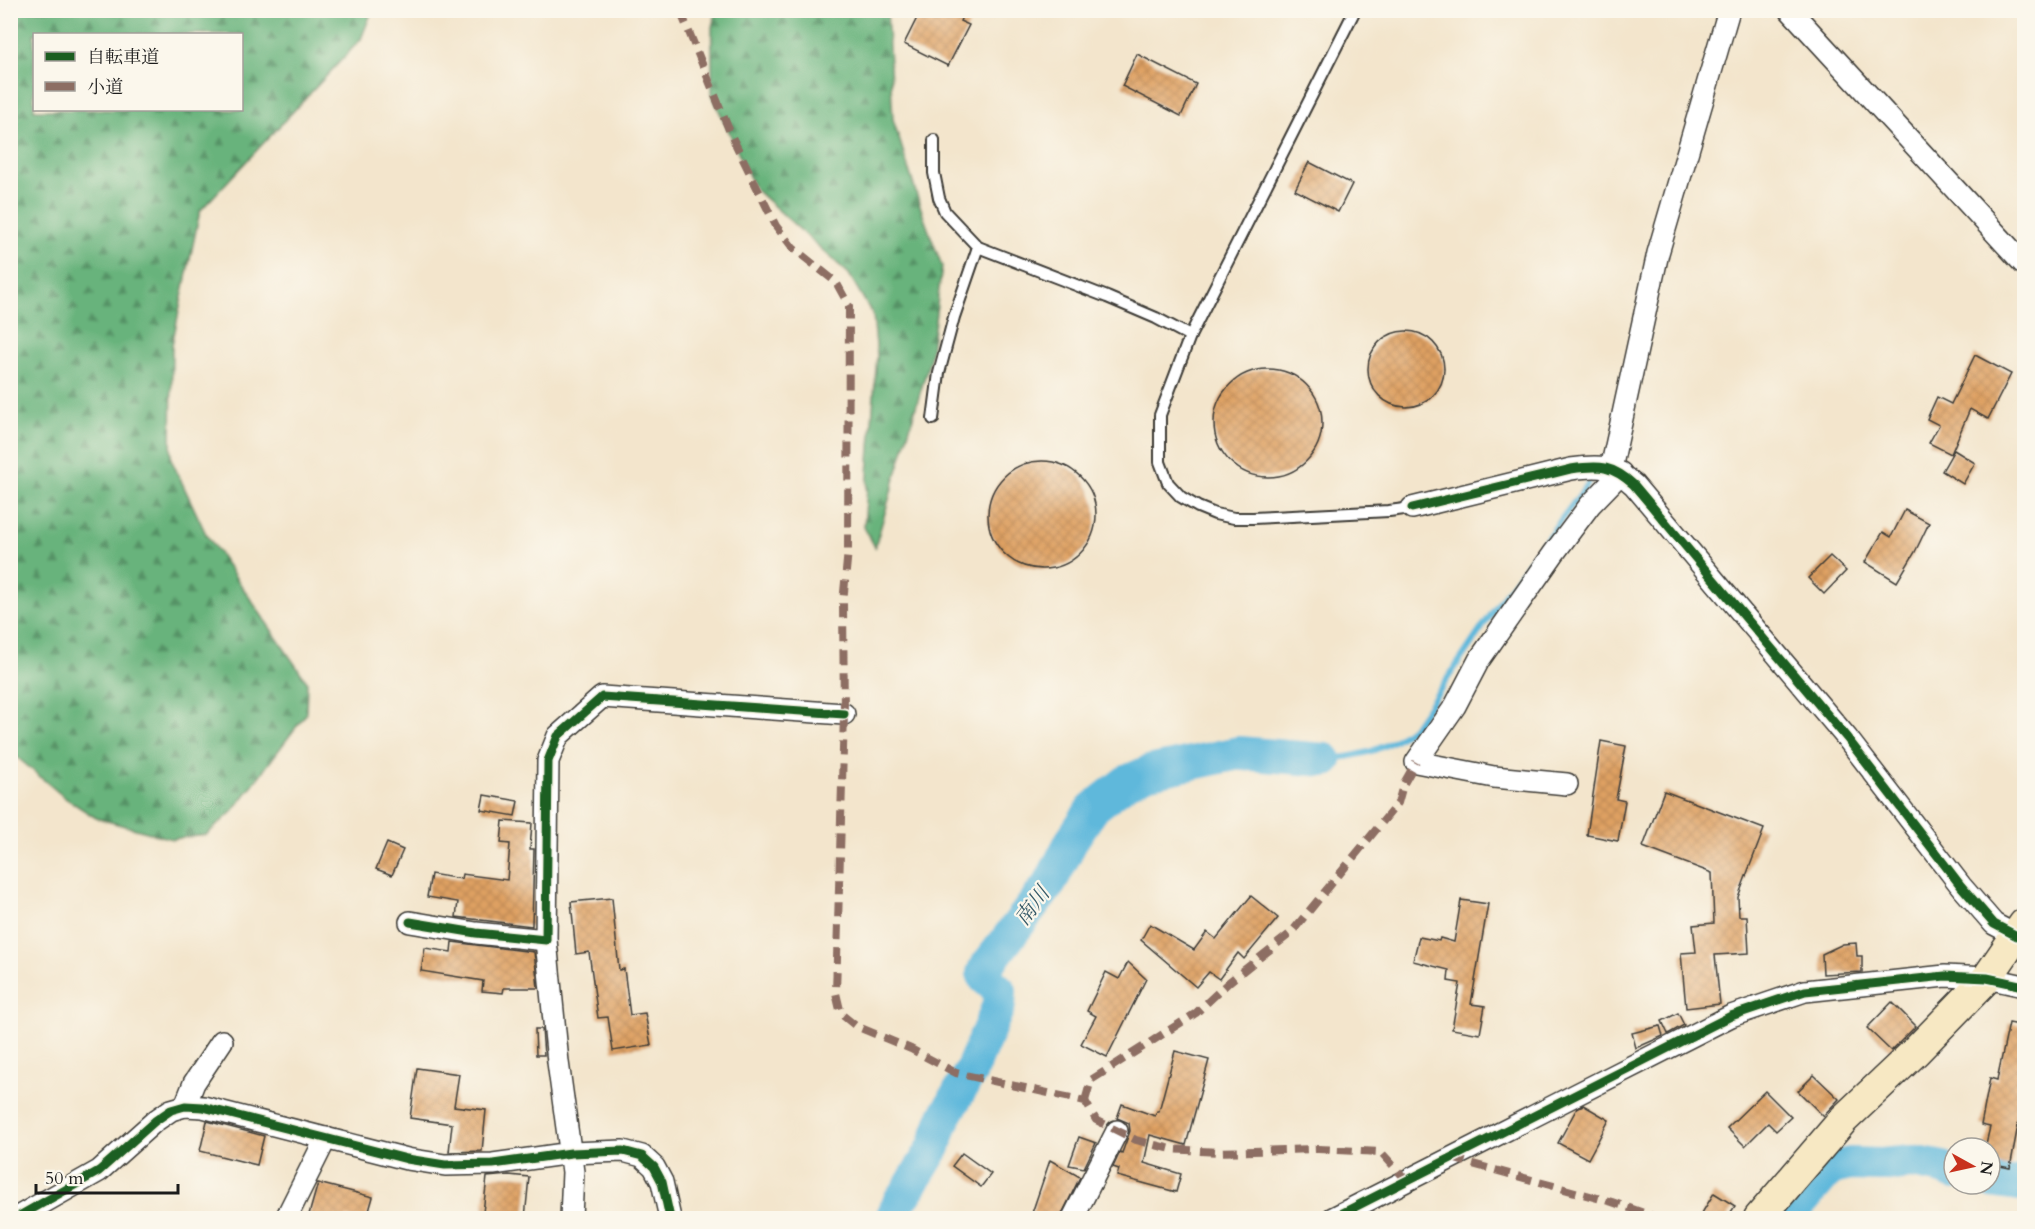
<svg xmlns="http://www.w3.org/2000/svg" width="2035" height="1229" font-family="Cardo,'Noto Serif JP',serif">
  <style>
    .forest { fill: url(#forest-firs); stroke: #42684c; stroke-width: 1.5; fill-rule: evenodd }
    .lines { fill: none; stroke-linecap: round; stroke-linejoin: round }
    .stream { stroke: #5eb8db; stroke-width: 6 }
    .river { stroke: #5eb8db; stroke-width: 34 }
    .building { fill: url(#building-cross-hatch) }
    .lane-casing { stroke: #3c3a36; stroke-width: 14 }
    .street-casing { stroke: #3c3a36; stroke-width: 24 }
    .secondary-casing { stroke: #3c3a36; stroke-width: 33 }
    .lane { stroke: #fff; stroke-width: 10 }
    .street { stroke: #fff; stroke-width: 21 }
    .secondary { stroke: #f7e8c3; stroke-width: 30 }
    .quiet { stroke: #8d6e63; stroke-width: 8; stroke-dasharray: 15 8; stroke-linecap: butt }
    .cycleway-casing { stroke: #fbf7ec; stroke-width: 13 }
    .cycleway { stroke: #1b5e20; stroke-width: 9 }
    .labels { text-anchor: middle; stroke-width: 4.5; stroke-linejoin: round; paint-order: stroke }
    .water-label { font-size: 21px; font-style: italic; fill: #365a68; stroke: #fbf7ec }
  </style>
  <defs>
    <pattern id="forest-firs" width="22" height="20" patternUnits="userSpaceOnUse" patternTransform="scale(1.5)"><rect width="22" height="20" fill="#68b37c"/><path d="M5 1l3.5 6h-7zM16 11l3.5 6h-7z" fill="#559165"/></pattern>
    <pattern id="building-cross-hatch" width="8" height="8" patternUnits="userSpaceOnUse" patternTransform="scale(1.5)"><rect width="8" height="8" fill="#dea062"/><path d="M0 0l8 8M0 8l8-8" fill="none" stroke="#be8954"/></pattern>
  </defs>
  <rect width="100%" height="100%" fill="#fbf7ec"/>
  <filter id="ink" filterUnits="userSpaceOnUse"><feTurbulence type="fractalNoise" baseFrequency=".0167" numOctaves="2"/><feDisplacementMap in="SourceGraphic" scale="12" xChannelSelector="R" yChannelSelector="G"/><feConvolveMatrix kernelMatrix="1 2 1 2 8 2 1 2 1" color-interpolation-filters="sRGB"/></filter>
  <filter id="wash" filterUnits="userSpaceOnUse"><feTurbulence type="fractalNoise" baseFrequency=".008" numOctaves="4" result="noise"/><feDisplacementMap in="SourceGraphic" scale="24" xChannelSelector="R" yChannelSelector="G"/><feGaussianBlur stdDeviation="1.35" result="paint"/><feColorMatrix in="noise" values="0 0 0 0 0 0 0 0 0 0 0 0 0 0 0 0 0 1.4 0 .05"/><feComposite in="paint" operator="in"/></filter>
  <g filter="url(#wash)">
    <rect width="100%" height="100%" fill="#f3e5cc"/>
    <g class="forest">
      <path d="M11 10 372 11 361 39 200 211 172 345 171 459 206 534 307 682 306 714 233 811 206 835 172 839 96 818 65 798 11 752ZM34 34H242V110H34Z"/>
      <path d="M716 11H887L893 119 923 215 942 266 930 359 875 547 864 527 877 355 873 315 849 274 755 189 712 95V27Z"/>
    </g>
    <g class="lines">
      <path class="stream" d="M1325 760C1364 755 1385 751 1416 725L1507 591 1588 484"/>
      <g class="river">
        <path d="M1990 1181 2019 1185 2024 1181"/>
        <path d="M892 1218 900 1200 906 1193 934 1147 943 1120 971 1071 999 1005 1000 991 985 978 983 973 985 968 1050 883 1073 838 1093 808 1126 782 1149 772 1239 753 1325 760"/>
        <path d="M1788 1218 1825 1174 1833 1168 1850 1164 1882 1165 1912 1162 1943 1168 1954 1173"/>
      </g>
    </g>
    <g id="blocks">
      <g class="building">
        <path d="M921 10H965L960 21 969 25 948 66 904 44Z"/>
        <path d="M1137 54 1196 84 1181 116 1122 86Z"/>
        <path d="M1309 162 1352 184 1338 212 1295 190Z"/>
        <circle cx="1406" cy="369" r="38"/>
        <path d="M1975 355 2011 374 1988 419 1970 409 1951 454 1929 443 1939 425 1927 419 1937 397 1951 404Z"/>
        <circle cx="1268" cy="423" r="54"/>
        <path d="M1954 450 1975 463 1963 484 1942 471Z"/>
        <circle cx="1042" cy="515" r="54"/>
        <path d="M1905 510 1929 523 1915 552 1897 582 1865 562 1883 532 1891 537Z"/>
        <path d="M1830 556 1846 571 1824 594 1808 578Z"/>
        <path d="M1601 741 1626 746 1616 799 1625 801 1618 841 1587 835Z"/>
        <path d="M1664 791 1764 829 1738 897 1739 916H1747L1749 953 1715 955 1720 1004 1686 1008 1681 953 1696 952 1693 925 1714 923 1712 873 1643 847Z"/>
        <path d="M484 795 518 801 515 816 481 810Z"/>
        <path d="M503 821 532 823 530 849H534L532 926 456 917 458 902 427 897 431 874 461 879 462 874 507 880 510 844 501 843Z"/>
        <path d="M387 843 403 850 392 875 376 869Z"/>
        <path d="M1251 896 1278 918 1244 959 1238 953 1219 979 1209 972 1196 987 1141 940 1150 924 1194 950 1207 932 1216 939Z"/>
        <path d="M612 898 619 970 624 969 630 1015 645 1013 651 1045 613 1051 608 1017 598 1018 589 952 576 954 571 902Z"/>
        <path d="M1461 900 1488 904 1471 1004 1485 1006 1480 1034 1452 1029 1460 983 1448 981 1449 970 1413 961 1419 937 1439 941 1440 938 1454 942Z"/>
        <path d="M452 942 534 952 538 988H504L503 993 482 991 483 981 421 971 425 948 451 952Z"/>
        <path d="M1856 943 1857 956H1862V972L1823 974 1822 954 1843 944Z"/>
        <path d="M1128 962 1146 979 1107 1057 1081 1044 1096 1016 1087 1011 1106 972 1119 979Z"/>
        <path d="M1892 1002 1916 1026 1891 1051 1867 1028Z"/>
        <path d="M1678 1013 1684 1025 1668 1034 1662 1021Z"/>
        <path d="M2009 1023 2025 1026V1065L2020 1084 2025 1085V1088L2010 1168 1990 1164V1148H1985L1990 1127 1981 1125 1990 1078 1997 1080Z"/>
        <path d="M1660 1026 1663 1036 1636 1048 1632 1033Z"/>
        <path d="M535 1029H542L544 1055H536Z"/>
        <path d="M1175 1051 1209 1060 1186 1145 1150 1135 1144 1163 1181 1174 1176 1192 1117 1176 1119 1169 1113 1167 1120 1152 1122 1153 1130 1131 1129 1123 1117 1118 1122 1104 1155 1116 1157 1111H1159Z"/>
        <path d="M417 1068 459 1074 454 1106 486 1110 482 1151 449 1152 452 1124 410 1118Z"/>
        <path d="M1814 1075 1839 1099 1823 1116 1798 1091Z"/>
        <path d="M1765 1091 1791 1117 1776 1131 1768 1123 1745 1146 1727 1128Z"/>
        <path d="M1583 1105 1609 1120 1588 1159 1558 1143 1577 1108Z"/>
        <path d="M207 1121 264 1136 257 1165 200 1151Z"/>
        <path d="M1079 1137 1096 1143 1084 1168 1069 1165Z"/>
        <path d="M962 1153 991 1174 981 1187 952 1166Z"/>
        <path d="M1050 1160 1080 1177 1060 1218H1048L1032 1213Z"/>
        <path d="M509 1175 529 1177 525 1218 483 1213 487 1177Z"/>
        <path d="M318 1183 373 1197 367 1218H308Z"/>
        <path d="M1714 1193 1735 1206 1727 1218H1699Z"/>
      </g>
    </g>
  </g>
  <g filter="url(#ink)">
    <use href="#blocks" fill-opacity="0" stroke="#3c3a36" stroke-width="1.5"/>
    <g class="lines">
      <defs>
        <g id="lane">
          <path d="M1355 10 1190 336 1160 415V462L1168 483 1181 497 1198 507 1215 514 1234 518H1253L1389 511 1412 508"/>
          <path d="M934 140V173L939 198 945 212 978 247 1107 297 1156 318 1190 336"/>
          <path d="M933 419 939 373 954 317 978 247"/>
        </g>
        <g id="street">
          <path d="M1790 10 2024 264"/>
          <path d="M1611 469 1658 253 1729 10"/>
          <path d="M1412 508 1571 469C1600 465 1612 465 1634 485L1847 738 1961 886 1994 924 2017 936"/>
          <path d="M1567 784 1494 777 1416 762 1455 706 1479 660 1554 553 1590 505 1621 473"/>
          <path d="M410 922 476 933 546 940 548 761 558 736 602 697 844 714"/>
          <path d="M546 940 558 1062 573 1172 571 1218"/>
          <path d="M185 1106 194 1083 222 1041"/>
          <path d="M16 1218 99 1171 155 1121 171 1110 185 1106 203 1107 407 1159 445 1165 493 1164 571 1153 623 1151 642 1156 654 1167 662 1182 670 1218"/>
          <path d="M286 1218 326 1138"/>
          <path d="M1073 1218 1117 1131"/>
          <path d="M1333 1218 1731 1016 1805 991 1945 976 1987 978 2024 986"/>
        </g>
        <path id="secondary" d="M1759 1218 1844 1119 1916 1051 1987 978 2024 924"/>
      </defs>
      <use href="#lane" class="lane-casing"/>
      <use href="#street" class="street-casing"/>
      <use href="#secondary" class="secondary-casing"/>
      <use href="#lane" class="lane"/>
      <use href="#street" class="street"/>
      <use href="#secondary" class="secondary"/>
      <g class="quiet">
        <path d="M680 10 732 137 776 226 793 248 836 282 849 306 848 550 843 603 844 714 836 993 841 1014 856 1026 911 1049 956 1073 1085 1101 1096 1120 1136 1140 1171 1149 1217 1152 1318 1149 1381 1152 1407 1181"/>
        <path d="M1085 1101 1091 1080 1196 1013 1229 982 1291 933 1398 803 1403 785 1416 762"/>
        <path d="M1451 1158 1612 1202 1658 1218"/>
      </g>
      <defs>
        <g id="cycleway">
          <path d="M1412 508 1571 469C1600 465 1612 465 1634 485L1847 738 1961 886 1994 924 2017 936"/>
          <path d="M410 922 476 933 546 940 548 761 558 736 602 697 844 714"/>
          <path d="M16 1218 99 1171 155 1121 171 1110 185 1106 203 1107 407 1159 445 1165 493 1164 571 1153 623 1151 642 1156 654 1167 662 1182 670 1218"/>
          <path d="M1333 1218 1731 1016 1805 991 1945 976 1987 978 2024 986"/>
        </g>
      </defs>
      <use href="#cycleway" class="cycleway-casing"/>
      <use href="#cycleway" class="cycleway"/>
    </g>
  </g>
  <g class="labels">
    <g class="water-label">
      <text transform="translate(1032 906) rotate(-53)" y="7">南川</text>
    </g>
  </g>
  <rect width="2035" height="1229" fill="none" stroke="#fbf7ec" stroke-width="36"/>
  <rect x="33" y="33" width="210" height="78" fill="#fbf7ec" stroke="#a29f99" stroke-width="1.5"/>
  <rect x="45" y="52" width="30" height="9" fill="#1b5e20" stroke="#a29f99" stroke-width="1.5"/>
  <text x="87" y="63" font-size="18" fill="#1c1c1c">自転車道</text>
  <rect x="45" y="82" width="30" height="9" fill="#8d6e63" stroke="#a29f99" stroke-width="1.5"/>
  <text x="87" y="93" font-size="18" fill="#1c1c1c">小道</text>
  <g transform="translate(1972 1166) rotate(98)"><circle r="28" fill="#fbf7ec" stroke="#a29f99" stroke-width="1.5"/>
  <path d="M0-4.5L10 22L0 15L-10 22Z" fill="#c8321e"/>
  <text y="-9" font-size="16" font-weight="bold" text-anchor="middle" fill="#1c1c1c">N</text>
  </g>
  <path d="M36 1184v9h142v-9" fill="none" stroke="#1c1c1c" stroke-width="3"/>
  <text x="45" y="1184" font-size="18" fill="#1c1c1c" stroke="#fbf7ec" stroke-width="4.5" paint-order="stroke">50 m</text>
</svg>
